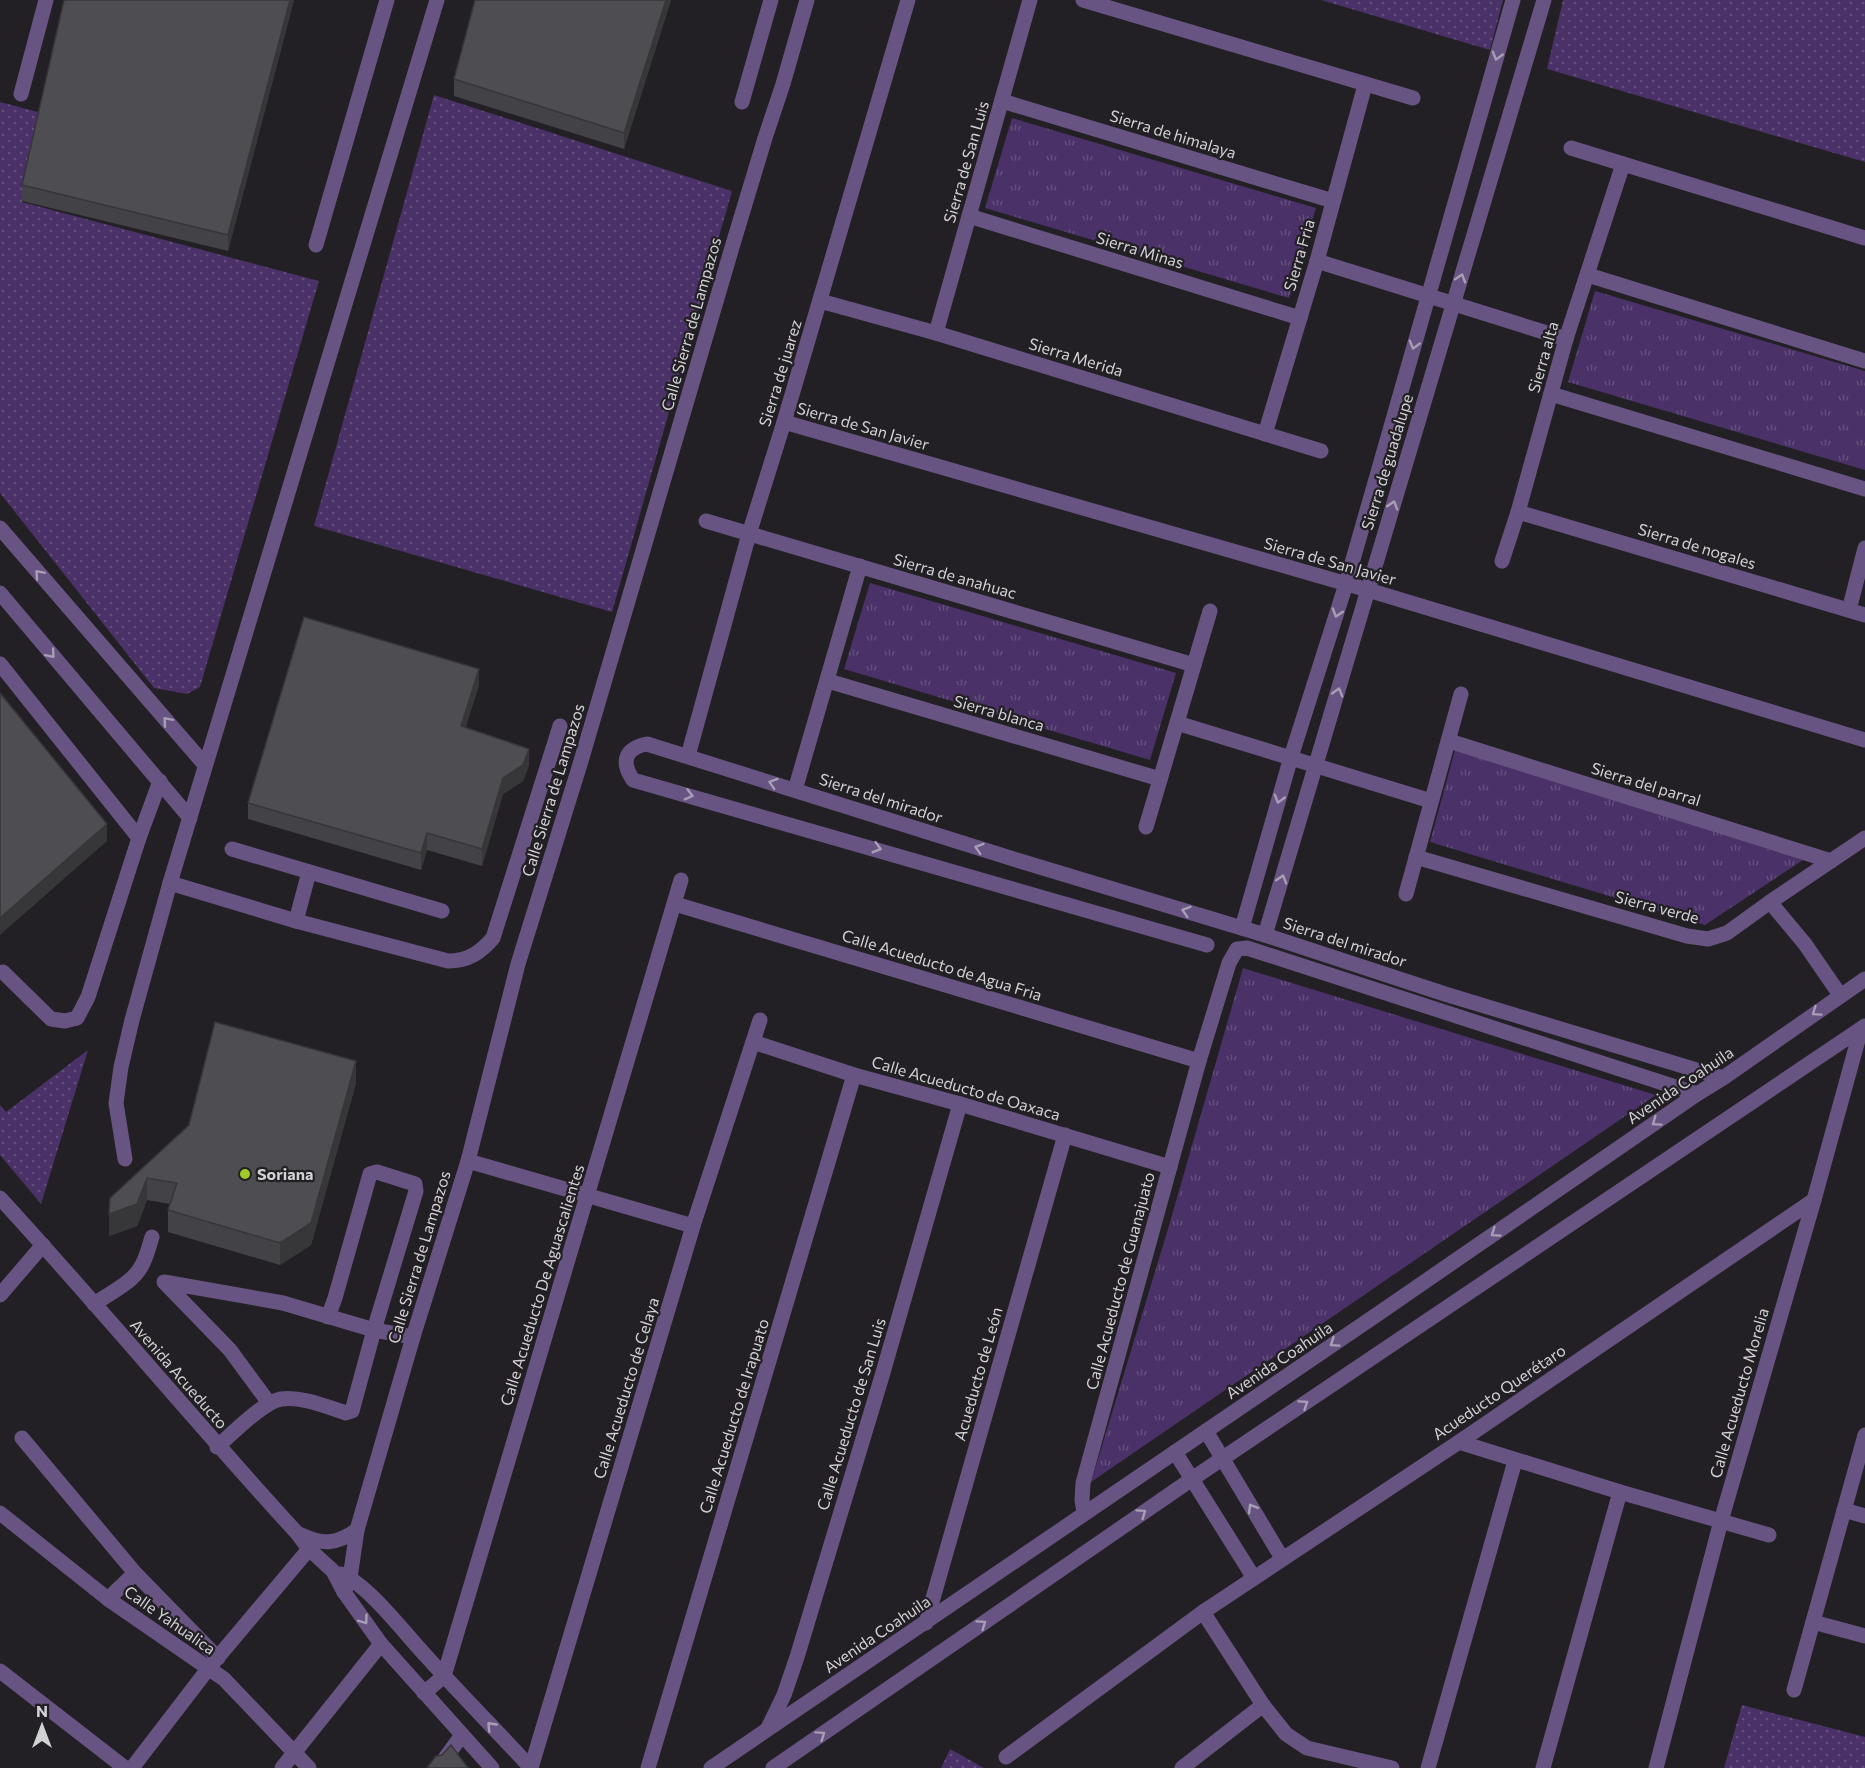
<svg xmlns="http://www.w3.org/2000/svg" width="1865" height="1768" font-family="Commissioner,sans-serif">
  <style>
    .grass { fill: url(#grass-dots) }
    .park { fill: url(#park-tufts) }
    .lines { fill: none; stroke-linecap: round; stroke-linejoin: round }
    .minor { stroke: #685483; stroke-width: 15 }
    .wall { fill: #434246 }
    .shaded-wall { fill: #373639 }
    .building { fill: #4e4d51; stroke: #373639; stroke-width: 1.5 }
    .oneway { stroke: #a89fb4 }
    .poi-dot { fill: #a1c929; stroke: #222024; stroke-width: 2 }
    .labels { text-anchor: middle; stroke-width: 4.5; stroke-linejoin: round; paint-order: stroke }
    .street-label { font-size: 16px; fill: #d2d1d4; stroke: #222024 }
    .poi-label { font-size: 16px; font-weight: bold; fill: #d2d1d4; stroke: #222024; text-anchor: start }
  </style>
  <defs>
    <pattern id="grass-dots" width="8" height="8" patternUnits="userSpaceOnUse" patternTransform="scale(1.5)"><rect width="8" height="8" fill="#4a3167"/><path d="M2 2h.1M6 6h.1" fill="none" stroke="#634e7c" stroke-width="1.8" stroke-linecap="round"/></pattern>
    <pattern id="park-tufts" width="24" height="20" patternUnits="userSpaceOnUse" patternTransform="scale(1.5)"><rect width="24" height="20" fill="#4a3167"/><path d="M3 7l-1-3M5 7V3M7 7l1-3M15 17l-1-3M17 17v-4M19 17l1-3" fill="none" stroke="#634e7c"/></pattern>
  </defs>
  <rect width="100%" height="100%" fill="#222024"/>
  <g class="grass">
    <path d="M1321 0H1503L1490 50Z"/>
    <path d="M1563 0H1865V162L1547 69Z"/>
    <path d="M434 95 732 191 612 612 314 526Z"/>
    <path d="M0 102 42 113 22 202 319 281 200 687 187 694 154 688 0 493Z"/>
    <path d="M88 1050 41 1204 0 1155V1105L6 1112Z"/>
    <path d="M1742 1705 1865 1737V1768H1724Z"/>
    <path d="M950 1749 984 1768H941Z"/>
  </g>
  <g class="park">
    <path d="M1012 118 1316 208 1289 298 985 208Z"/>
    <path d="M1595 291 1865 371V470L1568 382Z"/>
    <path d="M870 583 1176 673 1150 760 844 669Z"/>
    <path d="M1455 750 1803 860 1705 925 1430 842Z"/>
    <path d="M1243 968 1656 1095 1091 1482 1168 1229Z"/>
  </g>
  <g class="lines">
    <g class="minor">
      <path d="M1083 0 1413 98"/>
      <path d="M21 94 46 0"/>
      <path d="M1002 101 1333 201"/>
      <path d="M742 102 771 0"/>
      <path d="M1571 148 1865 238"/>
      <path d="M969 216 1300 318"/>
      <path d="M316 245 387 0"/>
      <path d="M1317 261 1566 339"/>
      <path d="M1588 275 1865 361"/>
      <path d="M820 301 936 333 1321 451"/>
      <path d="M936 333 1030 0"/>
      <path d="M1551 394 1865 489"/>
      <path d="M784 422 1368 590 1865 740"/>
      <path d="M1265 434 1317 261 1365 85"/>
      <path d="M1518 512 1865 615"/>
      <path d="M706 521 1194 665"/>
      <path d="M0 528 205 765"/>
      <path d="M1502 561 1518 512 1566 339 1623 164"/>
      <path d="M0 593 190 818"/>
      <path d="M1849 610 1865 548"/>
      <path d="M0 664 139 838"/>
      <path d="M828 681 1160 779"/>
      <path d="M1177 723 1431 801"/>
      <path d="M1449 741 1831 861"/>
      <path d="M688 756 749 534 784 422 908 0"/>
      <path d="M795 790 860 566"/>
      <path d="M1146 827 1210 611"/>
      <path d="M232 849 442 911"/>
      <path d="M1416 857 1687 936 1708 939 1727 933 1770 902 1865 838"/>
      <path d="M170 883 296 921 448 961C468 961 480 953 493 938L560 726"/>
      <path d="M1406 894 1461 694"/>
      <path d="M1770 902 1805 944 1840 995"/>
      <path d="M675 904 1199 1061"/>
      <path d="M296 921 309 872"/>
      <path d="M1242 928 1291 757 1346 584 1513 0"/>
      <path d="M1265 935 1544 0"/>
      <path d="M1207 945 633 780C620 761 626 748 647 744L1020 861 1265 935 1445 994 1723 1078"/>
      <path d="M3 972 51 1019 65 1021 77 1018 88 997 139 838 160 781"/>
      <path d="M753 1042 854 1075 960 1104 1170 1167"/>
      <path d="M125 1159 116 1103 121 1067 132 1020 170 883 437 0"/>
      <path d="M468 1161 693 1226"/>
      <path d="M0 1198C101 1308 196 1423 297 1533L309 1549 333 1571 344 1592 381 1644 492 1768"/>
      <path d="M0 1295 43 1245"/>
      <path d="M94 1304C110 1293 134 1282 142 1265 147 1256 149 1246 152 1237"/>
      <path d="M269 1403 230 1350 164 1282 283 1303 374 1330 413 1337"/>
      <path d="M1206 1431 1282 1558"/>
      <path d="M22 1438 135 1573 108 1599"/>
      <path d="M1459 1442 1620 1492 1769 1535"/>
      <path d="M217 1447C232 1434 263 1402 281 1399 302 1396 327 1407 346 1413L352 1411 374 1330 416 1191 415 1184 377 1172 370 1174 335 1298 328 1317"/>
      <path d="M1175 1452 1254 1578"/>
      <path d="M1844 1510 1865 1516"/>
      <path d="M1084 1512 1082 1500 1083 1483 1199 1061 1229 963 1237 949 1247 948 1697 1094"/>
      <path d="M0 1513 108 1599 224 1679 309 1768"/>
      <path d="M299 1534C322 1545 336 1545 357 1530"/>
      <path d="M135 1573 218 1658"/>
      <path d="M341 1574C369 1585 405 1634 427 1657 461 1695 497 1731 531 1768"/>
      <path d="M344 1592 350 1578 357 1530 413 1337 468 1161 518 964 581 761 733 244 765 138 783 84 807 0"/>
      <path d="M1203 1612 1263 1705 1286 1734 1307 1748 1392 1768"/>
      <path d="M1813 1622 1865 1636"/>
      <path d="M926 1623 1065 1135"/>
      <path d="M0 1671 125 1768"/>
      <path d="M1794 1690 1865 1435"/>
      <path d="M424 1693 444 1676 681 880"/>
      <path d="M768 1728 784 1695 797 1657 882 1376 960 1104"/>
      <path d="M1006 1757 1203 1612 1459 1442 1814 1200"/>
      <path d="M132 1768 208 1669 309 1549"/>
      <path d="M282 1768 381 1644"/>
      <path d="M438 1768 462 1735"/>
      <path d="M531 1768 693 1226 760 1020"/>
      <path d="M648 1768 854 1075"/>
      <path d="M711 1768 1372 1318 1697 1094 1723 1078 1865 979"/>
      <path d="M773 1768 1192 1479 1865 1026"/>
      <path d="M1182 1768 1263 1705"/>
      <path d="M1428 1768 1515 1461"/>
      <path d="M1543 1768 1620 1492"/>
      <path d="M1656 1768 1721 1521 1814 1200 1861 1029"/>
    </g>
  </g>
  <g class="wall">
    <path d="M294 0 228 251 22 201V185Z"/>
    <path d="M475 0H671L624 149 454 96V79Z"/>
    <path d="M479 685 465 728 529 765 523 781 503 794 482 866 427 850 421 870 248 819V803Z"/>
    <path d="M356 1083 311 1245 280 1265 168 1232V1210L170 1204 147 1200 137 1226 109 1236V1214L189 1125Z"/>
  </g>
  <g class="shaded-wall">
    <path d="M290 0H294L228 251V235Z"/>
    <path d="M666 0H671L624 149V133Z"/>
    <path d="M479 669V685L461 743V726Z"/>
    <path d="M529 749V765L523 781 503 794 482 866V849L503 778Z"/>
    <path d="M107 824V841L0 935V918Z"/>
    <path d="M427 833V850L421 870V853Z"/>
    <path d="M356 1061V1083L311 1245 280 1265V1243Z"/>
    <path d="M147 1178V1200L137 1226 109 1236V1214Z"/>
  </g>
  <g class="building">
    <path d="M64 0H290L228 235 22 185Z"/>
    <path d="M475 0H666L624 133 454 79Z"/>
    <path d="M304 617 479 669 461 726 529 749 523 765 503 778 482 849 427 833 421 853 248 803Z"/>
    <path d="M0 693 107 824 0 918Z"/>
    <path d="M215 1022 356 1061 311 1223 280 1243 168 1210 177 1183 147 1178 137 1204 109 1214 110 1198 189 1125Z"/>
    <path d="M451 1745 468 1768H427L436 1756 442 1755Z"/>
  </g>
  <defs><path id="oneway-chevron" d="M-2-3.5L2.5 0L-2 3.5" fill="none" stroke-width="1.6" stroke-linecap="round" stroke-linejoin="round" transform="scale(1.5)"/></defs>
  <g class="oneway">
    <use href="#oneway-chevron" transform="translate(1497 56) rotate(106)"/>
    <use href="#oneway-chevron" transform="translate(1461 278) rotate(-73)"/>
    <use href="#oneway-chevron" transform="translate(1414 345) rotate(106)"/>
    <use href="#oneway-chevron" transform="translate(1393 505) rotate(-73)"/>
    <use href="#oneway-chevron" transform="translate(39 574) rotate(-131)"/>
    <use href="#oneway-chevron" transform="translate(1337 613) rotate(107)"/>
    <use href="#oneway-chevron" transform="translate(51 654) rotate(50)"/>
    <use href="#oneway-chevron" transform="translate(1338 692) rotate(-74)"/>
    <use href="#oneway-chevron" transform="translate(167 721) rotate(-131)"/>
    <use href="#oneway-chevron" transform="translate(773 783) rotate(-162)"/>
    <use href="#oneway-chevron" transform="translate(689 795) rotate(15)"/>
    <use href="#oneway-chevron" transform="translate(1279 799) rotate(106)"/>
    <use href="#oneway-chevron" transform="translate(877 848) rotate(16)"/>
    <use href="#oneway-chevron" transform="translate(979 848) rotate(-162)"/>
    <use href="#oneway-chevron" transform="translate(1282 879) rotate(-73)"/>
    <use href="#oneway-chevron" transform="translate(1186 911) rotate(-163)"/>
    <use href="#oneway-chevron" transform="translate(1816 1012) rotate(145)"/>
    <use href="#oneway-chevron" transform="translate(1656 1122) rotate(145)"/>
    <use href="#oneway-chevron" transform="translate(1495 1233) rotate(145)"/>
    <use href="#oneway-chevron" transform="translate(1334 1343) rotate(146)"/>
    <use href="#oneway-chevron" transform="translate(1304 1404) rotate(-34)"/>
    <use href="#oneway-chevron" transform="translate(1252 1508) rotate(-121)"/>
    <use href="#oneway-chevron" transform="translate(1142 1513) rotate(-35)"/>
    <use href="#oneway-chevron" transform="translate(364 1620) rotate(54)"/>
    <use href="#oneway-chevron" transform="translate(982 1624) rotate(-35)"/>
    <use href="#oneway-chevron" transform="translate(491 1726) rotate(-134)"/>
    <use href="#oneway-chevron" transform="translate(821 1735) rotate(-35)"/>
  </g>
  <circle class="poi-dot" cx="245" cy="1174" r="6"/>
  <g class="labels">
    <g class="street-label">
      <text transform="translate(1173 134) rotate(17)" y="6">Sierra de himalaya</text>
      <text transform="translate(966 162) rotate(-74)" y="6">Sierra de San Luis</text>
      <text transform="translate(1140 250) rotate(17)" y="6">Sierra Minas</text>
      <text transform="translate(1299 255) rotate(-74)" y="6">Sierra Fria</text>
      <text transform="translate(691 324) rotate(-74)" y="6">Calle Sierra de Lampazos</text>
      <text transform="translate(1076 357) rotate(17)" y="6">Sierra Merida</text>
      <text transform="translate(1543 357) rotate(-74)" y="6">Sierra alta</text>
      <text transform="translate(780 373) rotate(-73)" y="6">Sierra de juarez</text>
      <text transform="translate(863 426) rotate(16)" y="6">Sierra de San Javier</text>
      <text transform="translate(1387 462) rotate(-73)" y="6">Sierra de guadalupe</text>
      <text transform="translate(1697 546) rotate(17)" y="6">Sierra de nogales</text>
      <text transform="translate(1330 561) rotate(16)" y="6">Sierra de San Javier</text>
      <text transform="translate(955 576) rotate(16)" y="6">Sierra de anahuac</text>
      <text transform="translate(999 713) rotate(16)" y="6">Sierra blanca</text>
      <text transform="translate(1646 784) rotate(17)" y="6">Sierra del parral</text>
      <text transform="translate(553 790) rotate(-73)" y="6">Calle Sierra de Lampazos</text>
      <text transform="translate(881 798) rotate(18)" y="6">Sierra del mirador</text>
      <text transform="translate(1657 907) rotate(15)" y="6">Sierra verde</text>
      <text transform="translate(1345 942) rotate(18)" y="6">Sierra del mirador</text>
      <text transform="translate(942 965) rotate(17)" y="6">Calle Acueducto de Agua Fria</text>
      <text transform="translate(1680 1085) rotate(-34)" y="6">Avenida Coahuila</text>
      <text transform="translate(966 1088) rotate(16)" y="6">Calle Acueducto de Oaxaca</text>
      <text transform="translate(419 1257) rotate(-73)" y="6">Calle Sierra de Lampazos</text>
      <text transform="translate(1120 1281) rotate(-75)" y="6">Calle Acueducto de Guanajuato</text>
      <text transform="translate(542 1285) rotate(-73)" y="6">Calle Acueducto De Aguascalientes</text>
      <text transform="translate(1279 1360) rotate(-34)" y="6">Avenida Coahuila</text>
      <text transform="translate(179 1374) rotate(49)" y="6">Avenida Acueducto</text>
      <text transform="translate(978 1374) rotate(-74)" y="6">Acueducto de León</text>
      <text transform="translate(626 1388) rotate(-73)" y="6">Calle Acueducto de Celaya</text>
      <text transform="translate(1499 1392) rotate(-34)" y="6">Acueducto Querétaro</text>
      <text transform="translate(1739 1393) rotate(-74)" y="6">Calle Acueducto Morelia</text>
      <text transform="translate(851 1414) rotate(-73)" y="6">Calle Acueducto de San Luis</text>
      <text transform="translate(734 1416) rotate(-73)" y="6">Calle Acueducto de Irapuato</text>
      <text transform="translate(170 1620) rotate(35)" y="6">Calle Yahualica</text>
      <text transform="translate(877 1634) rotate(-34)" y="6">Avenida Coahuila</text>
    </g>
    <g class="poi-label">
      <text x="257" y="1180">Soriana</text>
    </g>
  </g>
  <g transform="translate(42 1726)" stroke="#222024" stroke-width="4.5" paint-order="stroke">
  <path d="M0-4.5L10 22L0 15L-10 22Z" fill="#d2d1d4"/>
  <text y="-9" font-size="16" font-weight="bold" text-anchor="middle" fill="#d2d1d4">N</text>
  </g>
</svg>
